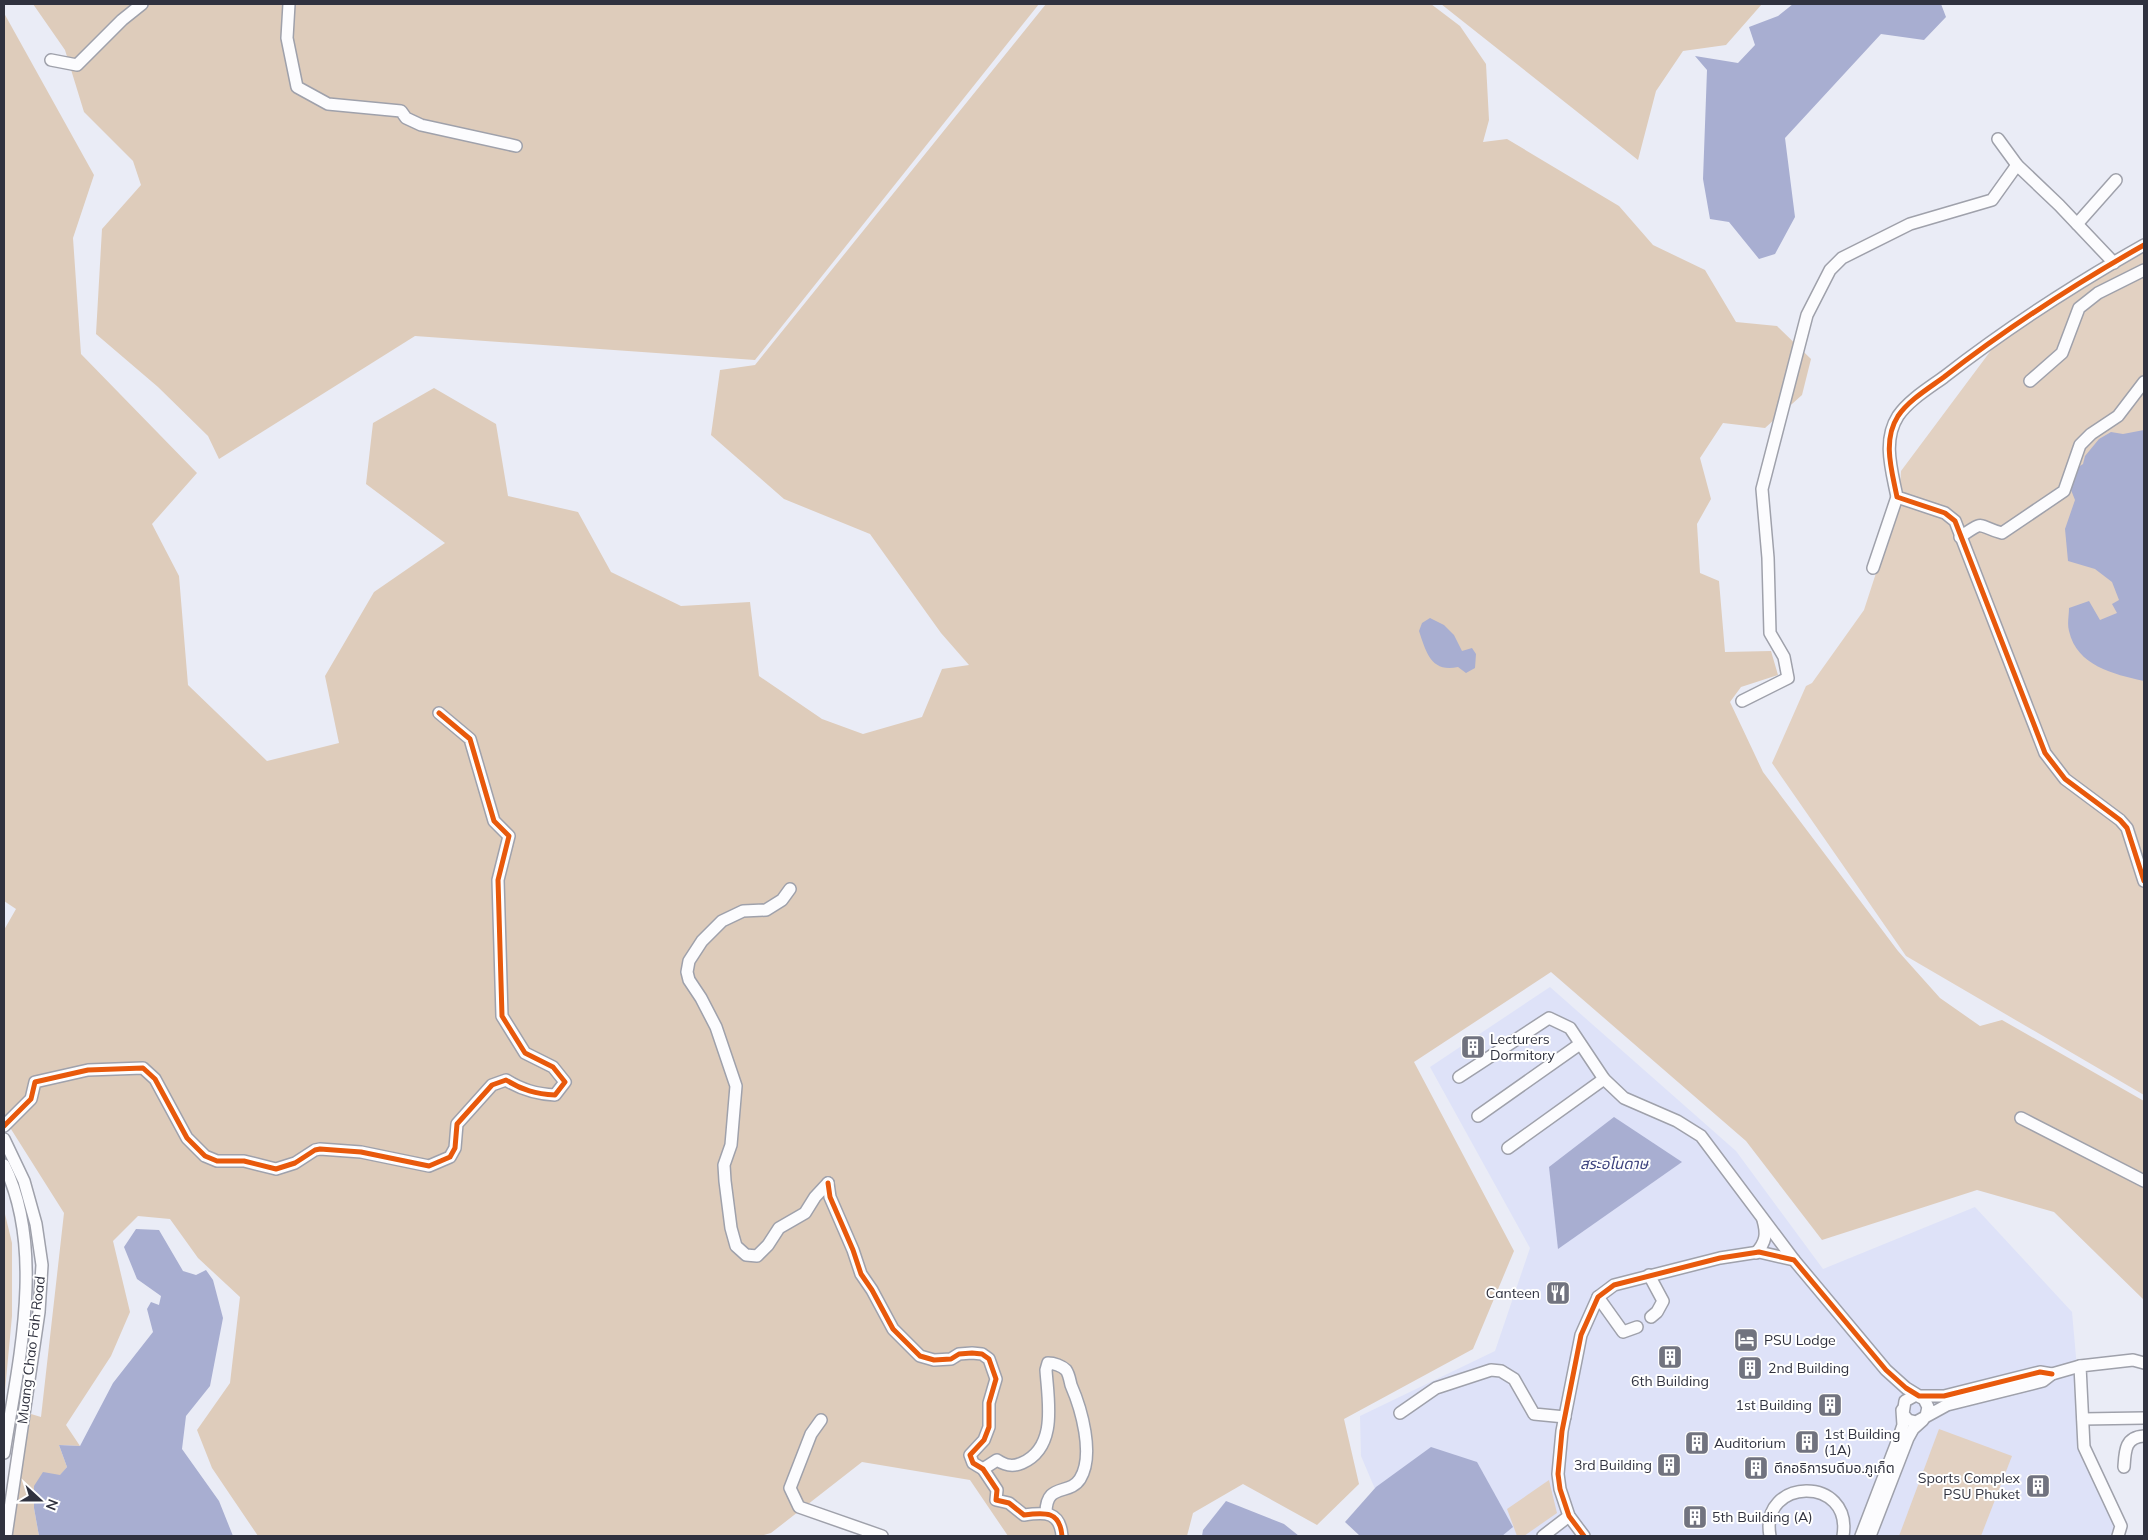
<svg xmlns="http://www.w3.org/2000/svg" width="2148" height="1540" font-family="Mulish,'Noto Sans Thai',sans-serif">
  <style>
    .built { fill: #dee2f8 }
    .green { fill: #e2d1c2 }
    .forest { fill: #deccbb }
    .water { fill: #a8aed1 }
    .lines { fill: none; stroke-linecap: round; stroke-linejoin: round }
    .minor-casing { stroke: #9fa1ab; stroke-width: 14 }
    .minor { stroke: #fcfcfe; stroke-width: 11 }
    .cycleway-casing { stroke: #fff; stroke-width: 8 }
    .cycleway { stroke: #e8590c; stroke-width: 5 }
    .labels { text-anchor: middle; stroke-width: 4; stroke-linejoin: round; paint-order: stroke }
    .poi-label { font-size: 14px; fill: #30323f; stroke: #fff; text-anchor: start }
    .street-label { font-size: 14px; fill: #30323f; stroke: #fff }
    .water-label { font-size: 15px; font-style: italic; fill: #3e437e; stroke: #fff }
  </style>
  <rect width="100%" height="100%" fill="#eaecf6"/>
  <path class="built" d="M1550 987 1736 1151 1823 1269 1975 1207 2072 1312 2084 1447 2121 1526 2116 1536H1395L1361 1456 1360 1416 1495 1351 1530 1248 1430 1067Z"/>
  <g class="green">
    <path d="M2144 249V1095L1906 956 1772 763 1806 686 1812 683 1864 610 1899 502 1901 471 1995 345 2115 265Z"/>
    <path d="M1939 1429 2012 1456 1981 1536H1899Z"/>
    <path d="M1549 1480 1557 1513 1524 1536H1517L1507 1509Z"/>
  </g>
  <g class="forest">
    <path d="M33 4H1039L755 360 415 336 219 459 208 436 158 387 96 334 102 229 141 185 133 161 84 112 65 50Z"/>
    <path d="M1046 4H1431L1460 26 1486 64 1489 120 1483 142 1507 139 1619 206 1653 245 1705 270 1736 322 1777 326 1811 359 1802 395 1765 428 1723 423 1700 458 1711 499 1697 524 1700 573 1719 581 1725 652 1771 651 1778 675 1741 687 1730 702 1763 772 1898 951 1940 998 1980 1026 2002 1020 2144 1101V1300L2054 1212 1977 1190 1822 1240 1746 1141 1551 972 1414 1062 1514 1251 1473 1349 1344 1419 1359 1484 1317 1525 1243 1484 1193 1513 1187 1536H1008L970 1480 862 1462 771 1533 760 1536H258L212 1468 197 1430 230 1383 240 1297 198 1258 170 1219 138 1216 113 1241 130 1312 111 1356 66 1425 80 1446 59 1445 67 1467 34 1508 39 1536H12L13 1516 31 1414 41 1417 64 1213 4 1118V930L16 909 4 901V13L94 175 73 238 81 354 197 473 152 524 179 576 188 685 267 761 339 743 325 676 374 592 445 543 366 484 373 423 434 388 496 424 508 496 578 512 611 572 681 606 750 602 759 676 822 719 863 734 922 717 942 669 969 665 941 633 870 534 784 499 711 435 720 370 755 365Z"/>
    <path d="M1441 4H1762L1726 45 1683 51 1656 91 1638 160Z"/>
    <path d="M4 1210 12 1243V1316L4 1401Z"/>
  </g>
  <g class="water">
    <path d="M1793 4H1941L1946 17 1924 40 1881 34 1785 138 1795 217 1775 254 1759 259 1729 222 1710 219 1703 179 1707 70 1695 56 1738 63 1755 45 1749 27 1778 16Z"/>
    <path d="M2144 430V681C2113 674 2077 666 2069 631 2067 624 2069 615 2069 608L2089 601 2100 620 2117 613 2112 604 2119 600 2112 582 2095 569 2068 561 2065 529 2075 500 2069 485 2075 469 2083 464 2085 456 2099 439 2111 432 2123 434Z"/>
    <path d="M1430 618 1444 625 1454 635 1462 651 1472 648 1476 654 1475 668 1466 673 1458 667C1431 673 1426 652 1419 631L1422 623Z"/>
    <path d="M1614 1117 1682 1162 1558 1249 1549 1167Z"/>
    <path d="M136 1229 159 1230 183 1271 196 1275 206 1270 213 1280 223 1318 210 1386 186 1416 182 1449 219 1501 233 1536H39L34 1508V1486L43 1472 60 1475 67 1467 59 1445 80 1446 113 1383 153 1332 147 1309 151 1302 159 1305 161 1296 137 1279 124 1247Z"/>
    <path d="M1431 1447 1477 1462 1513 1527 1502 1536H1360L1345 1522 1376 1487Z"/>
    <path d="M1226 1501 1284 1524 1299 1536H1202L1203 1530Z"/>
  </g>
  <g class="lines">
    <defs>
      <g id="minor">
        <path d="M289 4 287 38 297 87 328 104 401 111 406 118 421 125 516 146"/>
        <path d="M51 60 77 65 122 20 142 4"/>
        <path d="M1998 139 2017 165 2059 205 2114 263"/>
        <path d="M2077 224 2116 180"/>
        <path d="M2144 245C2075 284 2007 328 1944 377 1929 388 1909 400 1898 416 1882 441 1892 471 1897 497L1945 513 1955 521 2045 753 2065 779 2120 820 2127 828 2144 881"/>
        <path d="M2030 381 2062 353 2079 308 2098 293 2144 270"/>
        <path d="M1960 537C1986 519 1976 526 2002 533L2064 491 2080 445 2091 434 2118 416 2144 382"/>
        <path d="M1873 568 1897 497"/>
        <path d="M1742 701 1788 678 1784 657 1770 633 1768 558 1762 489 1807 315 1830 270 1842 258 1910 224 1992 200 2017 165"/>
        <path d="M790 889 782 900 766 910 743 911 722 921 702 941 689 961 687 972 689 980 701 998 716 1027 736 1086 731 1145 724 1165 725 1181 731 1228 736 1246 746 1255 757 1256 768 1245 779 1228 805 1213 815 1197 828 1183"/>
        <path d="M1459 1077 1549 1018 1570 1028 1604 1079 1624 1098 1677 1121 1701 1136 1794 1260"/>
        <path d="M1478 1116 1580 1044"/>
        <path d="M2021 1118 2144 1181"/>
        <path d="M4 1126 31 1099 35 1082 88 1070 143 1068 155 1079 187 1138 205 1156 217 1161H244L276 1169 295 1163 315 1150 320 1149 361 1152 429 1166 450 1157 455 1148 457 1124 492 1085 506 1080C522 1090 536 1094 555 1095L565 1082 553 1067 525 1053 502 1016 498 880 509 836 494 821 470 739 439 713"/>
        <path d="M4 1139 24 1181 36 1224 42 1265 39 1312 6 1536"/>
        <path d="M1508 1148 1604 1079"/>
        <path d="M4 1165C46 1250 18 1364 4 1453"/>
        <path d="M828 1183 830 1197 853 1250 861 1274 872 1290 893 1329 920 1356 934 1360 951 1359 959 1354 972 1353 982 1354 989 1359 996 1379 989 1403V1427L984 1440 970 1455 973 1463 983 1469 997 1490 996 1500 1009 1503 1024 1515C1045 1512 1060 1511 1062 1536"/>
        <path d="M1756 1253C1766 1242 1767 1234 1763 1220"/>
        <path d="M1649 1275 1663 1301 1657 1312 1651 1317"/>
        <path d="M1598 1297 1623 1332 1637 1327"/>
        <path d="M1400 1413 1436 1388 1491 1370 1501 1371 1514 1379 1534 1414 1565 1417"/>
        <path d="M1926 1416 1928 1407 1924 1399 1916 1395 1905 1401 1903 1414 1908 1420 1916 1422 1947 1405 2043 1381 2052 1374 2080 1366"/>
        <path d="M2083 1419 2144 1418"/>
        <path d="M821 1420 811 1434 790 1488 799 1507 882 1536"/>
        <path d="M2124 1467C2125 1451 2125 1437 2144 1436"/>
        <path d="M983 1469 997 1460C1006 1466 1013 1467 1022 1463 1058 1447 1048 1401 1046 1370L1048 1363C1054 1363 1062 1366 1066 1370 1069 1374 1070 1381 1071 1385 1081 1408 1095 1455 1080 1479 1069 1496 1046 1482 1046 1513"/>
        <path d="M1543 1536 1569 1516"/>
        <path d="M1584 1536 1569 1516 1560 1489 1558 1474 1562 1431 1581 1335 1598 1297 1614 1285 1720 1258 1759 1252 1794 1260 1886 1370 1906 1388 1919 1396H1944L2040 1372 2052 1374"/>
        <path d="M1770 1536C1759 1477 1853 1475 1843 1536"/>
        <path d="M1861 1536 1899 1437 1903 1425 1902 1410"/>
        <path d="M1870 1536 1908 1438 1913 1429 1923 1420"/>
        <path d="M2118 1536 2121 1526 2084 1447 2080 1366 2133 1360 2144 1363"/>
      </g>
    </defs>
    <use href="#minor" class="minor-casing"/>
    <use href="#minor" class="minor"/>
    <defs>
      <g id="cycleway">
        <path d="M2144 245C2075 284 2007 328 1944 377 1929 388 1909 400 1898 416 1882 441 1892 471 1897 497L1945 513 1955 521 2045 753 2065 779 2120 820 2127 828 2144 881"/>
        <path d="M4 1126 31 1099 35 1082 88 1070 143 1068 155 1079 187 1138 205 1156 217 1161H244L276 1169 295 1163 315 1150 320 1149 361 1152 429 1166 450 1157 455 1148 457 1124 492 1085 506 1080C522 1090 536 1094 555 1095L565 1082 553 1067 525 1053 502 1016 498 880 509 836 494 821 470 739 439 713"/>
        <path d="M828 1183 830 1197 853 1250 861 1274 872 1290 893 1329 920 1356 934 1360 951 1359 959 1354 972 1353 982 1354 989 1359 996 1379 989 1403V1427L984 1440 970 1455 973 1463 983 1469 997 1490 996 1500 1009 1503 1024 1515C1045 1512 1060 1511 1062 1536"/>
        <path d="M1584 1536 1569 1516 1560 1489 1558 1474 1562 1431 1581 1335 1598 1297 1614 1285 1720 1258 1759 1252 1794 1260 1886 1370 1906 1388 1919 1396H1944L2040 1372 2052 1374"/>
      </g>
    </defs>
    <use href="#cycleway" class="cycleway-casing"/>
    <use href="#cycleway" class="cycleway"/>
  </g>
  <defs>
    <symbol id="building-square" viewBox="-11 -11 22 22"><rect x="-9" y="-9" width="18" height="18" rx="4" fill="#71737f" stroke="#fff"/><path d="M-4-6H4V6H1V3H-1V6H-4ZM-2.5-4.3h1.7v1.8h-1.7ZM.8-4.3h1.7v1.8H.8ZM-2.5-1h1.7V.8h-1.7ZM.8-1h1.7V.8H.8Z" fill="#fff"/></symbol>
    <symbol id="restaurant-square" viewBox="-11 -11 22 22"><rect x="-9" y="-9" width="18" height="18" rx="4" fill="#71737f" stroke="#fff"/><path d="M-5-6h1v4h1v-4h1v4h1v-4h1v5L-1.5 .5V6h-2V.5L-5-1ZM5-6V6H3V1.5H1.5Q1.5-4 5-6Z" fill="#fff"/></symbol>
    <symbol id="hotel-square" viewBox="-11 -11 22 22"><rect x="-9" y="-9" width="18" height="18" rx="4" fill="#71737f" stroke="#fff"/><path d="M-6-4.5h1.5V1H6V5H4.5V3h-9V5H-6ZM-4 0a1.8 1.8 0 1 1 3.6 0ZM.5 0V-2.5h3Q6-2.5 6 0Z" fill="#fff"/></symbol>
  </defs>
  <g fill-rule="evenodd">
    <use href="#building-square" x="1459" y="1033" width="28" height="28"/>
    <use href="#restaurant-square" x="1544" y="1279" width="28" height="28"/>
    <use href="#hotel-square" x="1732" y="1326" width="28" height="28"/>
    <use href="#building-square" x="1656" y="1343" width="28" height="28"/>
    <use href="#building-square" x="1736" y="1354" width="28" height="28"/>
    <use href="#building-square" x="1816" y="1391" width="28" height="28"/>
    <use href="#building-square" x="1793" y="1428" width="28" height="28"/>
    <use href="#building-square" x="1683" y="1429" width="28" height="28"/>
    <use href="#building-square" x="1655" y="1451" width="28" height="28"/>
    <use href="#building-square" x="1742" y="1454" width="28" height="28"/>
    <use href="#building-square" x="2024" y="1472" width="28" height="28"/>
    <use href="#building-square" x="1681" y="1503" width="28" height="28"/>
  </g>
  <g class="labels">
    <g class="poi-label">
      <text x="1490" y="1044">Lecturers<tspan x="1490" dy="16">Dormitory</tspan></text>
      <text x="1540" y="1298" text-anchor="end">Canteen</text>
      <text x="1764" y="1345">PSU Lodge</text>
      <text x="1768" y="1373">2nd Building</text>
      <text x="1670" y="1386" text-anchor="middle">6th Building</text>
      <text x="1812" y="1410" text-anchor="end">1st Building</text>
      <text x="1824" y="1439">1st Building<tspan x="1824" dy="16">(1A)</tspan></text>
      <text x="1714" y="1448">Auditorium</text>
      <text x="1652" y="1470" text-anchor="end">3rd Building</text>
      <text x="1774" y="1473">ตึกอธิการบดีมอ.ภูเก็ต</text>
      <text x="2020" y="1483" text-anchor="end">Sports Complex<tspan x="2020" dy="16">PSU Phuket</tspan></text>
      <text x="1712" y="1522">5th Building (A)</text>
    </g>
    <g class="street-label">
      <text transform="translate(31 1350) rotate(-83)" y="5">Muang Chao Fah Road</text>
    </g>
    <g class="water-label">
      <text x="1614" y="1169">สระอโนดาษ</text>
    </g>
  </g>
  <rect width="2148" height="1540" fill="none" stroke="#30323f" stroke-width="10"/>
  <g transform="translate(40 1500) rotate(111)" stroke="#ffffff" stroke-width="4" paint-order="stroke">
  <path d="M0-4L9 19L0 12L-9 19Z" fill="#30323f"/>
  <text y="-8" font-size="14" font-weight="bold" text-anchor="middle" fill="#30323f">N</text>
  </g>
</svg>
